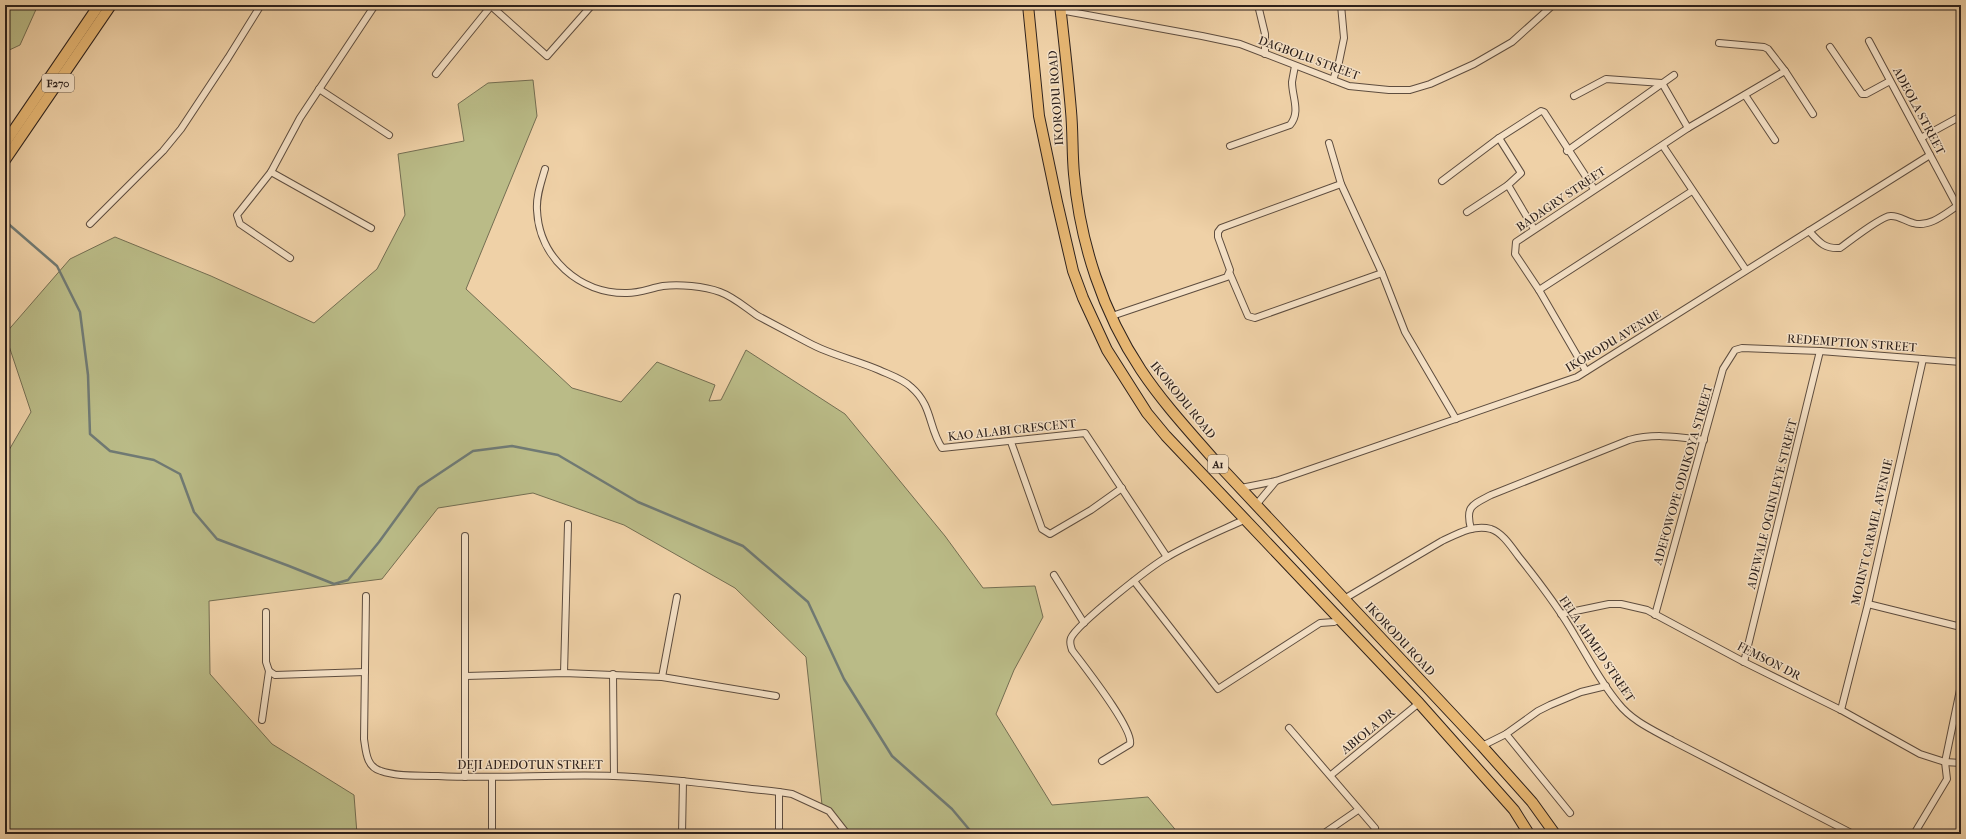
<svg xmlns="http://www.w3.org/2000/svg" width="1966" height="839" font-family="'IM FELL French Canon',serif">
  <style>
    .green { fill: #babb87; stroke: #746e52 }
    .lines { fill: none; stroke-linecap: round; stroke-linejoin: round }
    .stream { stroke: #707a74; stroke-width: 2.5 }
    .minor-casing { stroke: #5e4d3f; stroke-width: 8 }
    .primary-casing { stroke: #2d211c; stroke-width: 12 }
    .trunk-casing { stroke: #2d211c; stroke-width: 12 }
    .minor { stroke: #f5e1c6; stroke-width: 6 }
    .primary { stroke: #e8b874; stroke-width: 10 }
    .trunk { stroke: #e8b874; stroke-width: 10 }
    .labels { text-anchor: middle; stroke-width: 3; stroke-linejoin: round; paint-order: stroke }
    .shield { fill: #f5e1c6; stroke: #695b4f; stroke-width: 1 }
    .shield-label { font-size: 11px; font-weight: bold; fill: #2d211c }
    .street-label { font-size: 12px; fill: #2d211c; stroke: #f5e1c6 }
  </style>
  <rect width="100%" height="100%" fill="#efd1a7"/>
  <filter id="stains"><feTurbulence type="fractalNoise" baseFrequency=".005" numOctaves="4"/><feColorMatrix values="0 0 0 0 .2 0 0 0 0 .09 0 0 0 0 .02 0 0 0 .5 -.17"/></filter>
  <radialGradient id="worn" r=".72"><stop offset=".6" stop-color="#630" stop-opacity="0"/><stop offset="1" stop-color="#630" stop-opacity=".3"/></radialGradient>
  <g class="green">
    <path d="M5 5H38L20 45 5 52Z"/>
    <path d="M533 80 537 116 466 289 572 388 621 402 657 362 715 385 709 401 721 400 746 350 845 414 945 536 983 588 1035 586 1043 617 1014 670 996 714 1052 805 1148 797 1179 834H848L822 805 806 657 735 588 624 525 533 493 438 508 382 579 209 601 210 674 272 744 354 795 357 834H5V718L7 717 5 710V457L31 412 5 334 70 259 115 237 211 276 314 323 377 269 405 215 398 154 464 141 458 104 488 83Z"/>
  </g>
  <g class="lines">
    <path class="stream" d="M5 221 57 266 80 312 88 375 90 434 110 451 154 460 180 474 194 512 217 539 289 566 334 584 348 580 379 542 419 487 473 451 512 446 558 455 638 502 743 546 808 602 844 679 892 756 952 809 973 834"/>
    <defs>
      <g id="minor">
        <path d="M490 5 547 56 592 5"/>
        <path d="M1258 5 1265 34V54"/>
        <path d="M1060 10 1202 36 1240 44 1349 86 1389 90H1410L1430 84 1474 64 1512 42 1553 5"/>
        <path d="M1869 41 1961 213"/>
        <path d="M1719 43 1764 47 1768 49 1785 71 1813 114"/>
        <path d="M1830 47 1862 94H1866L1890 81"/>
        <path d="M436 74 491 6"/>
        <path d="M1333 80 1339 62 1344 38 1341 5"/>
        <path d="M319 89 389 135"/>
        <path d="M1745 95 1775 140"/>
        <path d="M1574 96 1606 79 1662 83 1688 128"/>
        <path d="M1499 138 1521 173 1508 185 1534 229"/>
        <path d="M1921 138 1961 116"/>
        <path d="M1329 143 1341 184 1382 273 1405 332 1456 419"/>
        <path d="M1230 146 1290 125C1301 112 1292 97 1292 82 1293 76 1294 71 1295 66"/>
        <path d="M1663 146 1746 270"/>
        <path d="M1567 151 1674 75"/>
        <path d="M545 169C541 183 536 196 537 210 539 258 580 294 627 293 640 293 651 288 663 286 679 284 704 286 720 292 734 297 746 308 758 316 775 325 792 334 809 343 831 355 856 360 879 370 890 375 903 379 911 387 933 406 928 427 942 448L1085 433 1167 557"/>
        <path d="M271 172 371 228"/>
        <path d="M1442 181 1499 138 1541 111 1544 112 1594 189"/>
        <path d="M1467 212 1508 185"/>
        <path d="M90 224 163 151 181 129 228 58 261 5"/>
        <path d="M1809 231C1819 242 1824 249 1840 248 1850 241 1880 217 1890 216 1898 215 1905 221 1913 223 1929 228 1945 214 1957 206"/>
        <path d="M290 258 240 224 237 215 271 172 300 118 375 5"/>
        <path d="M1230 274 1248 316 1255 318 1382 273"/>
        <path d="M1539 290 1692 191"/>
        <path d="M1112 316 1227 277 1230 270 1218 237V232L1221 228 1341 184"/>
        <path d="M1586 371 1539 290 1515 254 1516 242 1688 128 1785 71"/>
        <path d="M1011 442 1042 529 1050 534 1091 510 1122 488"/>
        <path d="M1241 488 1276 481 1577 377 1930 155"/>
        <path d="M1256 505 1276 481"/>
        <path d="M1471 529C1465 506 1472 505 1491 495L1629 440C1654 433 1678 437 1704 440"/>
        <path d="M1054 575 1084 623"/>
        <path d="M1134 581 1218 689 1320 623 1334 622 1340 619"/>
        <path d="M366 596 364 739C366 751 366 767 381 771 398 777 419 775 438 776 496 779 555 774 614 776 669 778 724 786 779 792L792 794 829 811 847 834"/>
        <path d="M1344 599 1442 541C1457 534 1474 524 1491 529 1503 533 1512 548 1519 557 1539 582 1559 608 1575 636 1589 659 1601 683 1618 703 1632 721 1653 730 1673 741L1853 834"/>
        <path d="M1868 604 1961 627"/>
        <path d="M266 612V662L269 671 275 675 365 672"/>
        <path d="M1561 614 1609 604H1621L1647 610 1744 662 1841 710 1920 754 1945 762 1961 763"/>
        <path d="M1655 615 1723 369 1735 350 1742 348 1820 351 1961 362"/>
        <path d="M1744 662 1820 351"/>
        <path d="M564 673 568 524"/>
        <path d="M613 674 614 776"/>
        <path d="M466 676 564 673 662 677 776 696"/>
        <path d="M662 677 677 597"/>
        <path d="M1841 710 1868 604 1923 359"/>
        <path d="M262 720 269 671"/>
        <path d="M1289 728 1375 828"/>
        <path d="M1506 734 1570 813"/>
        <path d="M1482 746 1506 734 1538 711 1550 705 1581 692 1606 686"/>
        <path d="M1102 761 1130 744C1134 729 1083 665 1072 650 1071 646 1069 643 1071 638 1077 624 1152 565 1169 556 1193 542 1220 531 1246 519"/>
        <path d="M1331 775 1419 703"/>
        <path d="M465 777V536"/>
        <path d="M492 777V834"/>
        <path d="M779 792V834"/>
        <path d="M589 834V833"/>
        <path d="M682 834 683 781"/>
        <path d="M1323 834 1358 810"/>
        <path d="M1914 834 1947 779 1945 762 1961 685"/>
      </g>
      <g id="primary">
        <path d="M5 143 99 5"/>
        <path d="M5 160 111 5"/>
      </g>
      <g id="trunk">
        <path d="M1028 5 1039 116 1057 202 1073 271 1083 298 1107 350 1147 413 1166 436 1419 703 1514 810 1529 834"/>
        <path d="M1060 5C1064 40 1068 75 1071 111 1073 132 1072 153 1074 174 1080 243 1103 313 1141 370 1163 403 1190 432 1216 462L1482 746 1532 802 1555 834"/>
      </g>
    </defs>
    <use href="#minor" class="minor-casing"/>
    <use href="#primary" class="primary-casing"/>
    <use href="#trunk" class="trunk-casing"/>
    <use href="#minor" class="minor"/>
    <use href="#primary" class="primary"/>
    <use href="#trunk" class="trunk"/>
  </g>
  <g class="labels">
    <g class="shield">
      <rect x="42" y="74" width="32" height="18" rx="3"/>
      <rect x="1208" y="455" width="20" height="18" rx="3"/>
    </g>
    <g class="shield-label">
      <text x="58" y="87">F270</text>
      <text x="1218" y="468">A1</text>
    </g>
    <g class="street-label">
      <text transform="translate(1309 58) rotate(20)" y="4">DAGBOLU STREET</text>
      <text transform="translate(1056 98) rotate(-94)" y="4">IKORODU ROAD</text>
      <text transform="translate(1919 111) rotate(62)" y="4">ADEOLA STREET</text>
      <text transform="translate(1561 199) rotate(-34)" y="4">BADAGRY STREET</text>
      <text transform="translate(1613 341) rotate(-31)" y="4">IKORODU AVENUE</text>
      <text transform="translate(1852 343) rotate(4)" y="4">REDEMPTION STREET</text>
      <text transform="translate(1183 400) rotate(51)" y="4">IKORODU ROAD</text>
      <text transform="translate(1012 430) rotate(-6)" y="4">KAO ALABI CRESCENT</text>
      <text transform="translate(1683 475) rotate(-74)" y="4">ADEFOWOPE ODUKOYA STREET</text>
      <text transform="translate(1772 504) rotate(-76)" y="4">ADEWALE OGUNLEYE STREET</text>
      <text transform="translate(1872 532) rotate(-77)" y="4">MOUNT CARMEL AVENUE</text>
      <text transform="translate(1400 639) rotate(47)" y="4">IKORODU ROAD</text>
      <text transform="translate(1597 649) rotate(56)" y="4">FELA AHMED STREET</text>
      <text transform="translate(1769 661) rotate(27)" y="4">FEMSON DR</text>
      <text transform="translate(1368 731) rotate(-39)" y="4">ABIOLA DR</text>
      <text x="530" y="769">DEJI ADEDOTUN STREET</text>
    </g>
  </g>
  <rect width="1966" height="839" fill="none" stroke="#efd1a7" stroke-width="20"/>
  <rect x="6" y="6" width="1954" height="827" fill="none" stroke="#2d211c" stroke-width="2"/>
  <rect x="10" y="10" width="1946" height="819" fill="none" stroke="#2d211c"/>
  <rect width="100%" height="100%" filter="url(#stains)"/>
  <rect width="100%" height="100%" fill="url(#worn)"/>
</svg>
